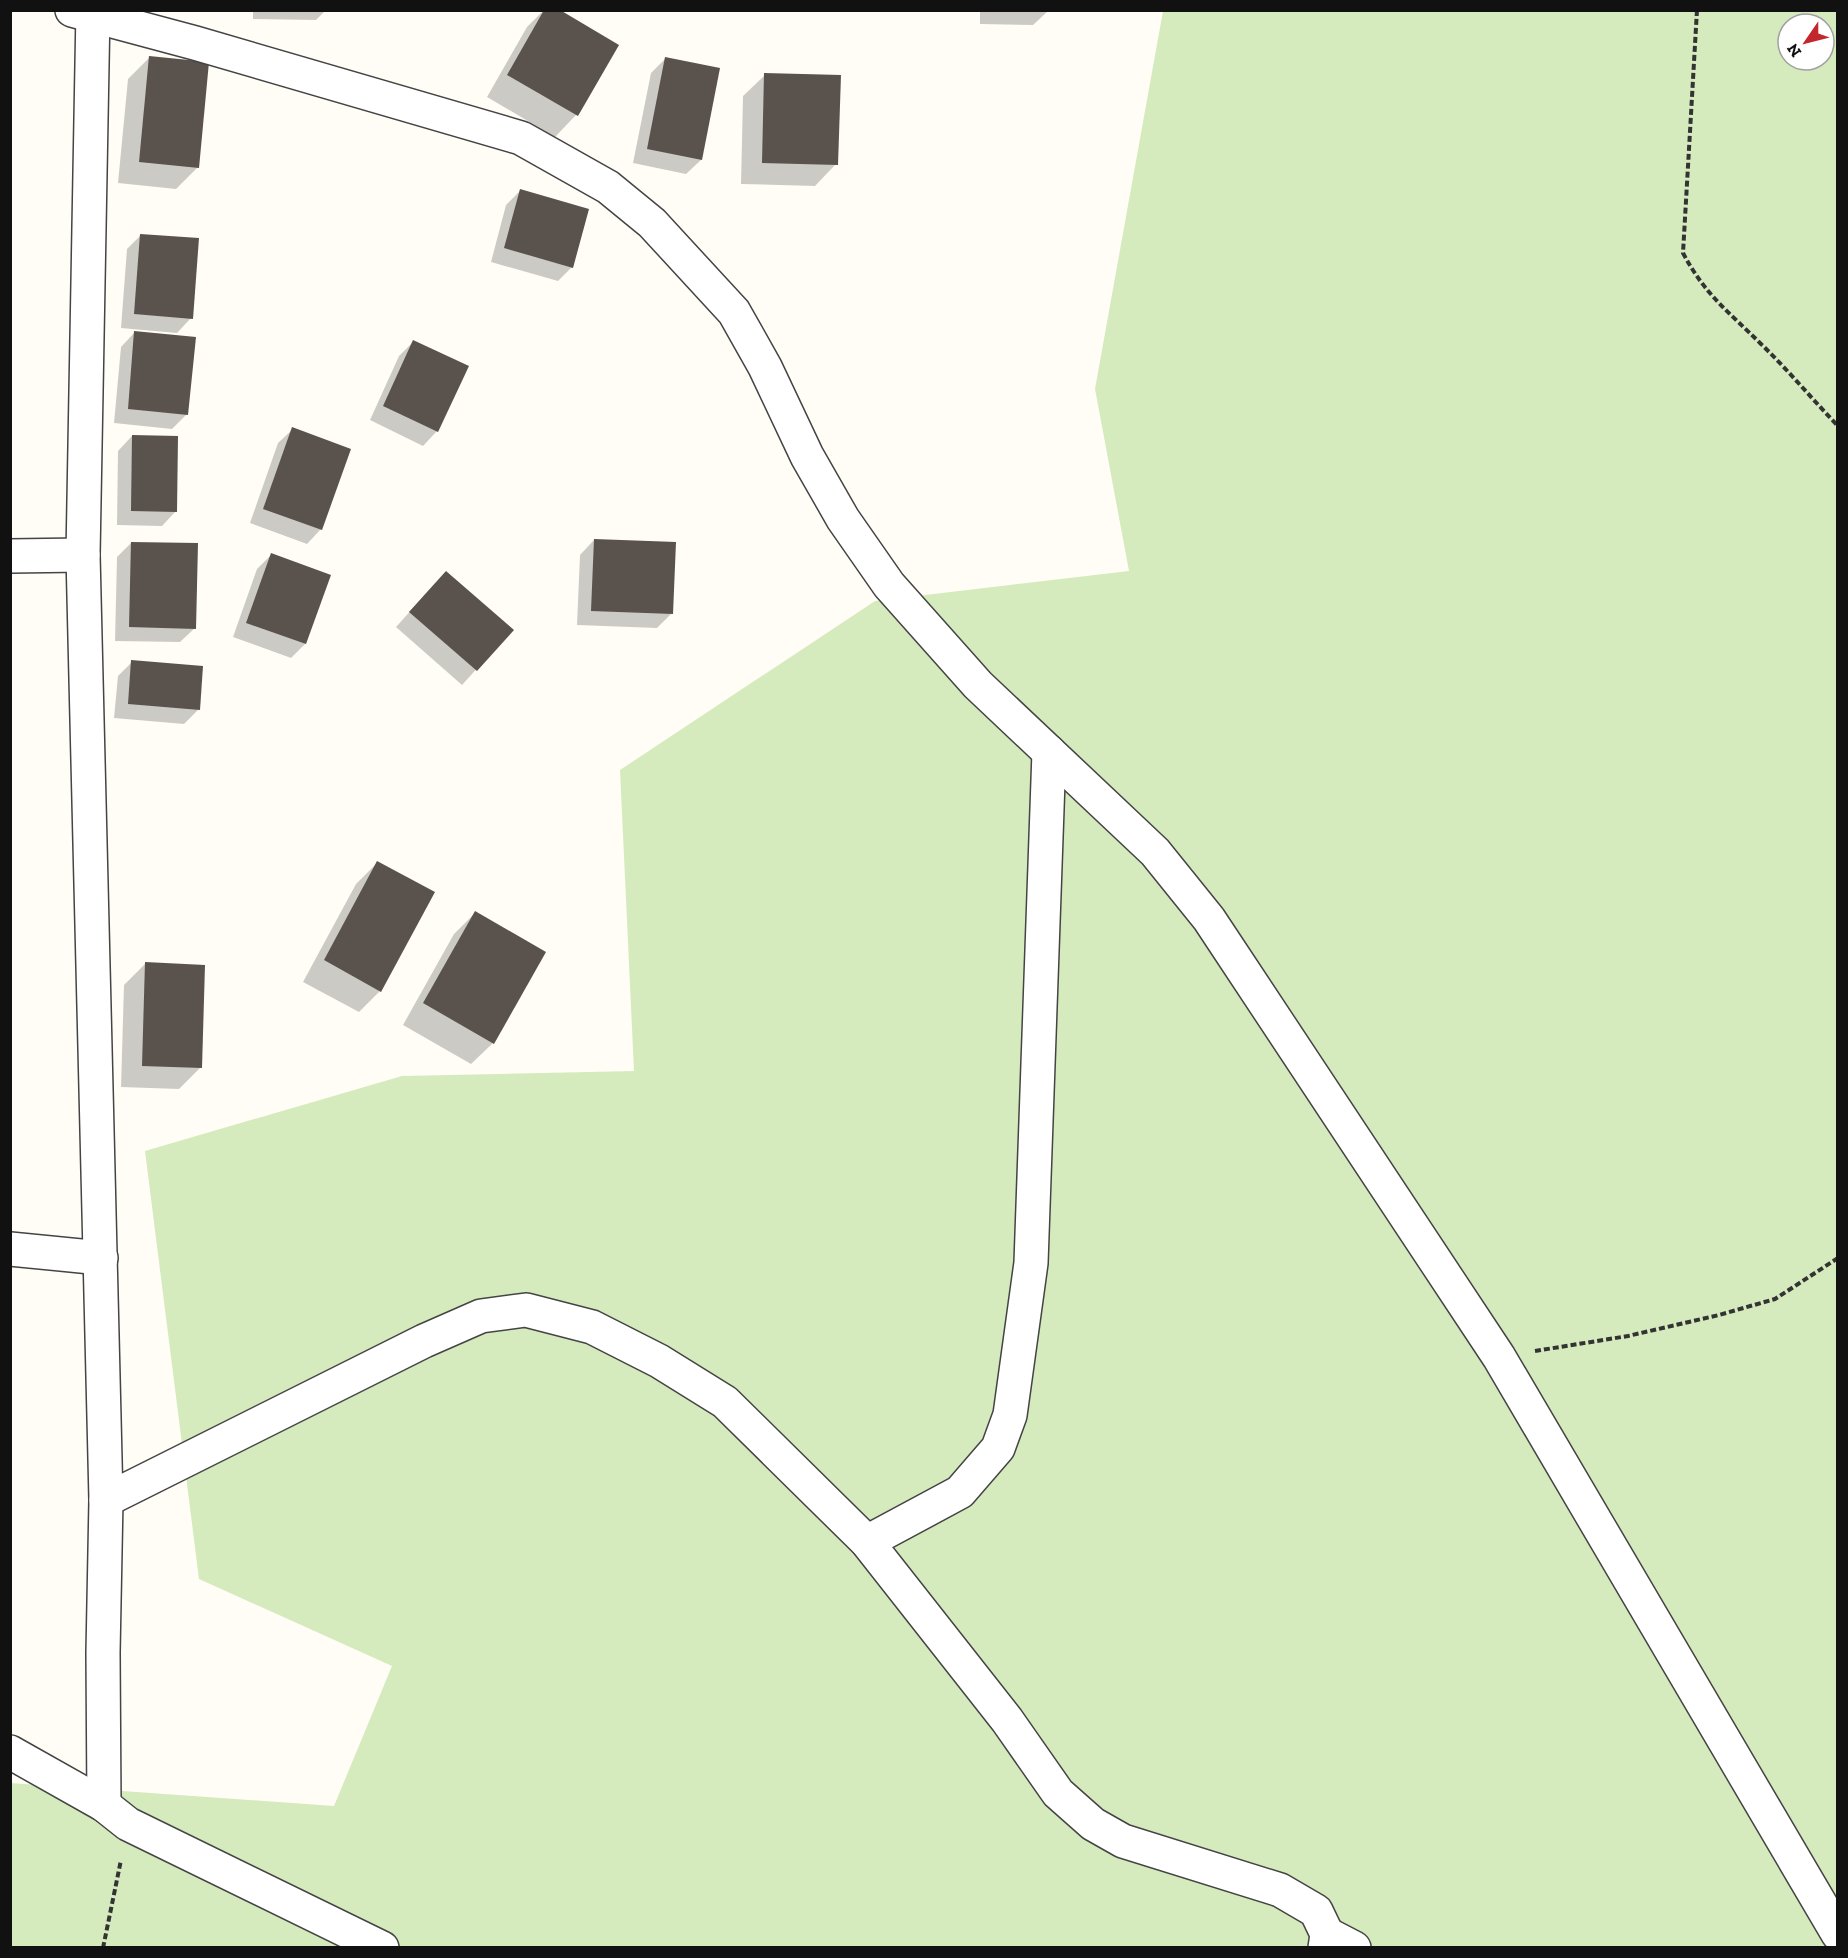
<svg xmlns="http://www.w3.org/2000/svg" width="1848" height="1958" font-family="'Zilla Slab',serif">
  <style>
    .green { fill: #d5ebbd; fill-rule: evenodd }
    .shadow { fill: #0003 }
    .building { fill: #5a524d }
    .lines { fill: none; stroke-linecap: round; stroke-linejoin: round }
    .street-casing { stroke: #444; stroke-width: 36 }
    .path { stroke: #333; stroke-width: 4; stroke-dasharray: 6 3; stroke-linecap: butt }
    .street { stroke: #fff; stroke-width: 33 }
  </style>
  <rect width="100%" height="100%" fill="#fffdf5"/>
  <path class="green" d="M1163 11H1837V1947H11L10 1783 334 1806 392 1666 199 1579 145 1151 402 1076 634 1071 620 770 875 601 1129 571 1095 389ZM1788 24H1824V60H1788Z"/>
  <g class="shadow">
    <path d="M253 10H326L316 20 253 19Z"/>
    <path d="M544 10H557L617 45 576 115 555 137 487 97 527 27Z"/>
    <path d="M980 10H1048V11L1033 25 980 24Z"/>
    <path d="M149 58 198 167 176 189 118 183 128 79Z"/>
    <path d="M665 59 701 160 686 174 633 163 651 73Z"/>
    <path d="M765 75 836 164 815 186 741 184 743 96Z"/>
    <path d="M520 191 572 267 558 281 491 262 506 205Z"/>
    <path d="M141 235 191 318 177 333 121 328 127 249Z"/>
    <path d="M135 332 187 414 172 429 114 423 121 347Z"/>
    <path d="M413 342 437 431 423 446 370 420 399 356Z"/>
    <path d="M293 429 321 529 307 544 250 523 278 443Z"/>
    <path d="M132 436 176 511 162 526 117 525 118 451Z"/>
    <path d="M594 540 671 614 657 628 577 625 580 555Z"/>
    <path d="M131 543 195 628 180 642 115 641 117 557Z"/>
    <path d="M271 555 305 644 291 658 233 637 257 569Z"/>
    <path d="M432 587 512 630 462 685 396 627Z"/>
    <path d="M132 662 198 710 184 724 114 718 118 676Z"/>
    <path d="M377 863 380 991 359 1012 303 982 356 884Z"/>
    <path d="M475 913 493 1043 471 1064 403 1025 454 934Z"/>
    <path d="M145 964 200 1068 179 1089 121 1087 124 985Z"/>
  </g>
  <g class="building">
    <path d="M544 10H560L619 45 578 116 507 75Z"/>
    <path d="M149 56 209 62 199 168 139 162Z"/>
    <path d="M665 57 720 68 702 160 647 149Z"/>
    <path d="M764 73 841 75 838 165 762 163Z"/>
    <path d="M520 189 589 209 573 268 504 248Z"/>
    <path d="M140 234 199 238 193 319 134 314Z"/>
    <path d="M134 331 196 337 188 415 128 409Z"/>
    <path d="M413 340 469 366 438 432 383 406Z"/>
    <path d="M292 427 351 449 322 530 263 509Z"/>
    <path d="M132 435 178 436 177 512 131 511Z"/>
    <path d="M594 539 676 542 673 614 591 611Z"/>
    <path d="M131 542 198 543 196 629 129 627Z"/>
    <path d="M271 553 331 575 306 644 246 623Z"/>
    <path d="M446 571 514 630 477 671 409 612Z"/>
    <path d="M131 660 203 666 200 710 128 704Z"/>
    <path d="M377 861 435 892 381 992 324 960Z"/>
    <path d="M475 911 546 952 494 1044 423 1003Z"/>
    <path d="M145 962 205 965 202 1068 142 1066Z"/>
  </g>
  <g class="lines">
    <defs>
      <g id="street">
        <path d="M72 10 195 43 521 138 608 187 652 223 734 312 765 367 807 456 843 519 889 585 978 685 1155 852 1209 919 1499 1357 1838 1934"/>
        <path d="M93 10 83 555 106 1500 103 1653 104 1805"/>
        <path d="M10 556 83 555"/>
        <path d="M10 1249 101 1258"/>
        <path d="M106 1500 424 1341 481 1316 526 1310 592 1327 659 1361 725 1402 867 1542 1007 1720 1058 1793 1093 1824 1123 1841 1280 1890 1316 1911 1327 1934 1325 1948"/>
        <path d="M867 1542 960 1492 998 1448 1010 1415 1031 1263 1049 752"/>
        <path d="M10 1752 104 1805 128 1824 382 1948"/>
        <path d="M1327 1934 1354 1948"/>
      </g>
    </defs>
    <use href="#street" class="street-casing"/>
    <g class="path">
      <path d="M1697 10 1683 253C1705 295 1729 312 1761 344 1788 370 1812 399 1838 426"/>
      <path d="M1535 1351 1628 1336 1719 1315 1775 1299 1838 1258"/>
      <path d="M103 1948 121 1860"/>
    </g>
    <use href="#street" class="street"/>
  </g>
  <rect width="1848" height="1958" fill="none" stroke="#111111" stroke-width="24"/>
  <g transform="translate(1806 42) rotate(235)"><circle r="28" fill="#ffffff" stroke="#a0a0a0" stroke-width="1.5"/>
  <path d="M0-4.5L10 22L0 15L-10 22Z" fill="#c4262e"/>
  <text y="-9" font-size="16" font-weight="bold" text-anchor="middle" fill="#111111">N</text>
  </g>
</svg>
